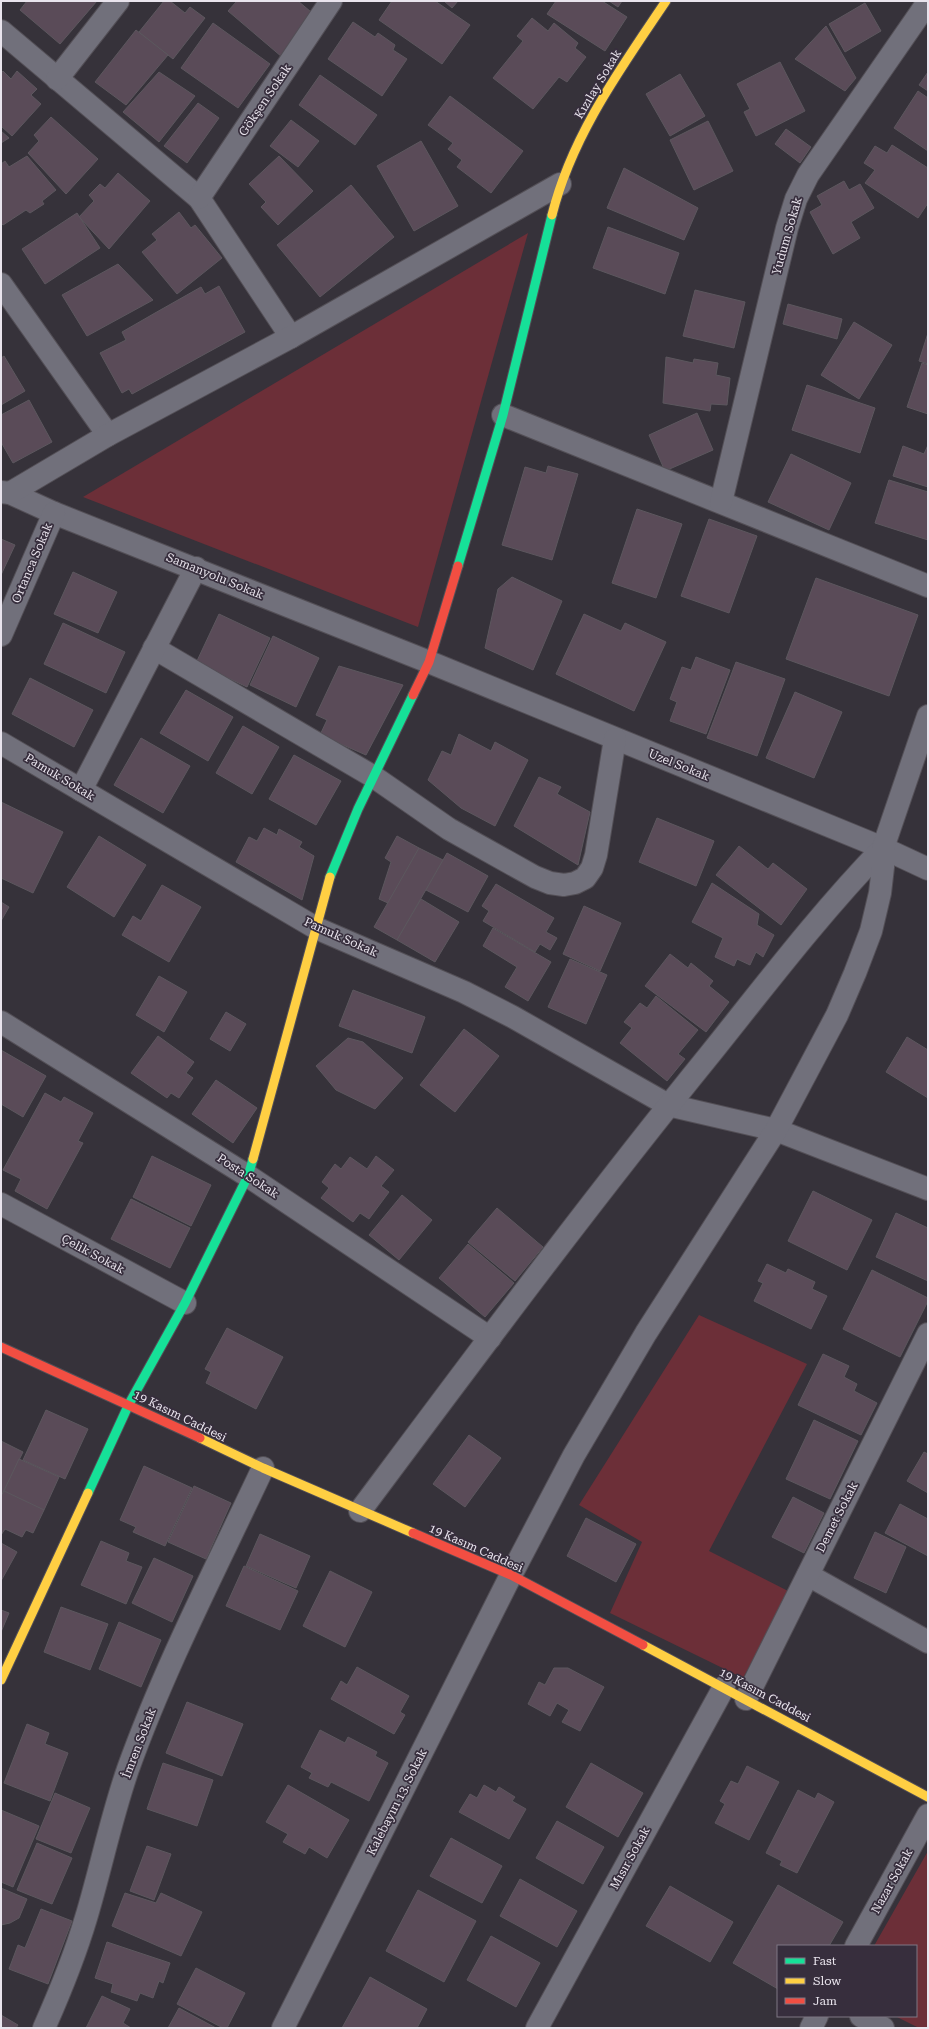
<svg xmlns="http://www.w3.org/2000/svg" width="929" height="2029" font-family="'Roboto Serif',serif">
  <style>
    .green { fill: #6c2f38 }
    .building { fill: #5a4b58; stroke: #5c575e }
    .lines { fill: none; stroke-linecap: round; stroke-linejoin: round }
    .street-casing { stroke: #534f56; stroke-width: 24 }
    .fast-casing { stroke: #534f56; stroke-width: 11 }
    .slow-casing { stroke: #534f56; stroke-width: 11 }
    .jam-casing { stroke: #534f56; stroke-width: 11 }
    .street { stroke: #71707b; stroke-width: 22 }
    .fast { stroke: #16e098; stroke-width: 9 }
    .slow { stroke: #ffcf43; stroke-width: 9 }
    .jam { stroke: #f24e42; stroke-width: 9 }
    .labels { text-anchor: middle; stroke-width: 3.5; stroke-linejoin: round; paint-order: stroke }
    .street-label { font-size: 12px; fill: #e9e4ed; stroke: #372e3d }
  </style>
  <rect width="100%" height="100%" fill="#36323a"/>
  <g class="green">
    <path d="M528 233 418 627 83 497Z"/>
    <path d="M699 1315 807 1364 709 1551 790 1592 743 1678 610 1613 642 1542 579 1505Z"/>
    <path d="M928 1851V2028H919L895 2016H916V1946H874Z"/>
  </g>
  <g class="building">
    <path d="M27 1H97L60 44 20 10Z"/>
    <path d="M164 1H170L185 13 190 7 205 18 173 59 139 32Z"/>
    <path d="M237 1H298L317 17 282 57 228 11Z"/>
    <path d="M392 1H435L470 25 442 64 379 20Z"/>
    <path d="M444 1H458L452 8Z"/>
    <path d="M556 1H602L627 17 605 51 547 14Z"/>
    <path d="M609 1H622L618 7Z"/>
    <path d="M865 3 881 31 845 52 829 24Z"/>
    <path d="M532 18 548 31 554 23 578 43 575 48 586 57 567 82 559 77 533 109 493 78 523 41 517 36Z"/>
    <path d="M353 22 375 37 378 33 395 45 393 50 407 59 382 96 328 59Z"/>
    <path d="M213 23 270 64 238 108 181 68Z"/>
    <path d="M826 26 856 78 845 91 795 59Z"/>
    <path d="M136 30 168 55 126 105 95 82Z"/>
    <path d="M780 62 805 111 756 136 744 112 750 109 737 84Z"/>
    <path d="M3 71 11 79 17 71 37 89 31 95 41 104 12 136 1 126V73Z"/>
    <path d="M159 72 195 96 159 142 123 112Z"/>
    <path d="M928 72V91L919 85Z"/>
    <path d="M680 74 705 116 670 136 646 94Z"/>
    <path d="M320 75 377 115 355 145 299 105Z"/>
    <path d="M918 91 928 98V151L894 128Z"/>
    <path d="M450 96 523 151 491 193 457 167 462 160 448 149 453 143 428 125Z"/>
    <path d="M198 103 219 118 187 163 164 146Z"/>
    <path d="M51 117 98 159 66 194 28 153 39 141 34 135Z"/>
    <path d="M291 120 319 141 298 167 270 146Z"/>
    <path d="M708 121 733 171 694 190 670 140Z"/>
    <path d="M786 129 811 147 800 163 775 144Z"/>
    <path d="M1 131 9 138 1 143Z"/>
    <path d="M421 141 458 206 414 231 377 166Z"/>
    <path d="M892 145 928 168V203L918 218 865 183 875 170 864 163 875 146 887 153Z"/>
    <path d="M27 156 56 190 42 201 44 204 30 213 26 210 3 225 1 223V164L5 161 9 167Z"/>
    <path d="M279 156 313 191 278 225 261 207 266 202 249 184Z"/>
    <path d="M624 168 698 208 684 240 607 208Z"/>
    <path d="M118 173 150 201 109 249 79 217 94 201 89 195 100 184 105 188Z"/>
    <path d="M844 181 849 190 860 184 874 208 851 222 860 238 833 254 810 212 822 205 817 196Z"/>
    <path d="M351 185 394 237 320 297 277 245Z"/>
    <path d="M179 212 191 228 195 225 222 258 177 294 142 252 157 240 152 234Z"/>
    <path d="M77 213 100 248 45 284 22 249Z"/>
    <path d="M608 227 679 253 665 294 593 268Z"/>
    <path d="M118 264 153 300 87 336 62 295Z"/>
    <path d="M219 286 245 332 132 394 129 389 122 393 100 353 126 340 122 332 155 313 201 287 205 294Z"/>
    <path d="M695 290 745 302 734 348 683 336Z"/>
    <path d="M788 304 842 319 837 339 783 324Z"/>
    <path d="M854 322 892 345 859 399 821 375Z"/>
    <path d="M928 333V364L919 361Z"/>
    <path d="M4 356 25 391 1 405V358Z"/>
    <path d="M666 357 693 363 694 359 718 363 716 375 730 378 727 405 711 404 710 411 663 403Z"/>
    <path d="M922 363 928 365V414L907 407Z"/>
    <path d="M807 385 875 408 860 453 792 430Z"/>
    <path d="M29 400 52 442 13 463 1 442V415Z"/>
    <path d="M697 413 713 450 665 471 649 435Z"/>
    <path d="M928 445V487L893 476 903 446 924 454Z"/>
    <path d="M791 454 851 483 829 530 768 502Z"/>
    <path d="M548 466 578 474 552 560 502 545 525 467 546 473Z"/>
    <path d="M889 480 928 492V540L875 523Z"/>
    <path d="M637 509 682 524 656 598 612 583Z"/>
    <path d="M709 519 757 536 729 613 681 596Z"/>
    <path d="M1 539 15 545 1 575Z"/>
    <path d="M73 572 117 592 98 633 54 614Z"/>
    <path d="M512 577 562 601 533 670 485 648 498 589Z"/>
    <path d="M816 578 918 615 889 696 786 659Z"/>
    <path d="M219 614 270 638 247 687 196 663Z"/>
    <path d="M584 614 621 631 625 623 666 642 634 711 556 674Z"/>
    <path d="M63 623 125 652 106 693 44 664Z"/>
    <path d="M273 636 319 658 296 707 250 685Z"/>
    <path d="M696 657 730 670 706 734 670 721 677 702 670 699 682 667 691 670Z"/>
    <path d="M736 662 785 679 757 756 707 738Z"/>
    <path d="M339 666 403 685 366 755 320 735 327 720 316 715Z"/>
    <path d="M30 678 93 710 74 747 12 714Z"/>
    <path d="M186 690 233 717 208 761 160 733Z"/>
    <path d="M795 692 842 712 814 778 766 758Z"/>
    <path d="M243 726 279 747 252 794 216 773Z"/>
    <path d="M459 734 491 751 495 742 528 760 495 826 461 808 428 780 442 751 451 755Z"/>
    <path d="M141 738 190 766 163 813 114 785Z"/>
    <path d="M294 755 341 781 316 825 269 799Z"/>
    <path d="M539 777 561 787 557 794 590 812 578 865 514 826Z"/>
    <path d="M1 802 63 832 33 893 1 878Z"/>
    <path d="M657 818 714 841 696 886 639 862Z"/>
    <path d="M264 828 277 835 279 829 302 842 299 847 314 856 302 900 236 862 249 837 257 841Z"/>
    <path d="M99 836 146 865 114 917 67 887Z"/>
    <path d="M397 836 419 848 388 903 379 899 391 862 385 858Z"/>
    <path d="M739 846 768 869 773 863 807 889 781 925 716 875Z"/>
    <path d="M419 848 443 860 397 940 374 927Z"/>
    <path d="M447 853 488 876 468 912 426 890Z"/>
    <path d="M712 883 759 914 757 925 774 935 763 957 756 952 750 965 737 959 734 966 715 957 723 938 692 922Z"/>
    <path d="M496 884 554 918 546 932 557 938 550 950 540 944 535 952 483 921 489 911 482 906Z"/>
    <path d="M162 885 201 907 169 962 122 935 133 916 141 921Z"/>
    <path d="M421 899 459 922 435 962 397 940Z"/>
    <path d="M1 902 9 907 1 921Z"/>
    <path d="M584 906 621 923 600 971 563 954Z"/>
    <path d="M493 928 551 962 528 1001 505 987 517 967 483 946Z"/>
    <path d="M670 954 688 968 691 963 713 981 709 986 729 1002 706 1032 645 986Z"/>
    <path d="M570 959 607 975 586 1024 548 1007Z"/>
    <path d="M159 976 187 992 164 1032 136 1015Z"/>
    <path d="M353 990 425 1017 412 1053 339 1026Z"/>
    <path d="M656 996 698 1030 678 1054 685 1059 667 1081 620 1043 632 1028 624 1022 640 1003 647 1008Z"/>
    <path d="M226 1012 246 1024 230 1051 210 1039Z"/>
    <path d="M464 1029 499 1056 455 1112 420 1085Z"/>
    <path d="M158 1036 194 1062 186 1073 193 1078 179 1098 171 1093 167 1098 131 1073Z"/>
    <path d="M907 1037 928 1050V1098L886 1072Z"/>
    <path d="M348 1038 363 1042 403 1078 375 1109 336 1090 316 1066Z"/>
    <path d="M1 1050 46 1076 23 1117 1 1104Z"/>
    <path d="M216 1080 257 1108 233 1143 192 1114Z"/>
    <path d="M45 1093 61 1102 64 1097 93 1113 78 1141 83 1143 47 1209 15 1191 21 1179 3 1170Z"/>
    <path d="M152 1156 211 1185 191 1226 133 1197Z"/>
    <path d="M376 1156 394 1170 381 1186 389 1192 369 1219 360 1213 353 1222 321 1198 329 1188 322 1182 335 1164 341 1169 350 1157 367 1169Z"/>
    <path d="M813 1191 872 1220 847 1270 788 1241Z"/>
    <path d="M402 1195 432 1220 399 1260 369 1235Z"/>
    <path d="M131 1199 190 1228 170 1268 111 1239Z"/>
    <path d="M497 1208 543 1247 515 1281 468 1242Z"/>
    <path d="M896 1213 928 1228V1281L876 1257Z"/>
    <path d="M468 1244 514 1283 485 1317 439 1278Z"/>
    <path d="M767 1264 786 1273 788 1269 815 1282 812 1289 827 1296 811 1329 754 1301 763 1283 758 1281Z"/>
    <path d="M872 1270 928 1298V1301L900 1357 843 1329Z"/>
    <path d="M227 1328 283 1357 256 1409 206 1383 211 1372 205 1369Z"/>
    <path d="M823 1354 849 1366 844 1377 857 1384 854 1391 877 1403 861 1435 798 1405Z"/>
    <path d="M46 1410 88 1429 65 1479 23 1460Z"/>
    <path d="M814 1420 858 1441 830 1499 786 1479Z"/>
    <path d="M469 1435 501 1458 465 1507 433 1484Z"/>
    <path d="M1 1441 23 1452 1 1496Z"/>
    <path d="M924 1452 928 1454V1493L907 1481Z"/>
    <path d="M19 1459 59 1477 44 1510 4 1491Z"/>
    <path d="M144 1466 192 1488 165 1546 133 1532 136 1527 120 1520Z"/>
    <path d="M194 1486 231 1503 206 1559 168 1542Z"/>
    <path d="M4 1491 44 1510 33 1533 26 1530 22 1537 5 1529 1 1535V1496Z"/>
    <path d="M793 1497 824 1513 804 1553 772 1537Z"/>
    <path d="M900 1504 928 1519V1556L885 1533Z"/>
    <path d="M586 1518 636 1544 616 1582 567 1556Z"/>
    <path d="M875 1532 906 1547 886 1593 854 1578Z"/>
    <path d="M260 1534 310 1556 296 1588 246 1566Z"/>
    <path d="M101 1541 129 1553 126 1561 142 1567 126 1604 81 1585Z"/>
    <path d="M1 1543 17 1552 1 1581Z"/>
    <path d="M154 1558 193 1576 172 1622 132 1603Z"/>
    <path d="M244 1566 298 1591 280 1630 226 1606Z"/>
    <path d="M330 1571 372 1592 345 1647 303 1626Z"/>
    <path d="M61 1607 108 1624 90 1670 44 1652Z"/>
    <path d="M1 1610 9 1613 1 1632Z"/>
    <path d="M119 1622 161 1640 141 1687 99 1669Z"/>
    <path d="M357 1667 409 1696 400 1712 405 1715 394 1734 331 1699 341 1681 347 1685Z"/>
    <path d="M554 1668H568L604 1687 580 1731 562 1722 569 1710 557 1703 550 1716 528 1704 539 1682 545 1685Z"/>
    <path d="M187 1702 243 1724 222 1776 166 1753Z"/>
    <path d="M27 1724 49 1733 45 1744 68 1753 50 1801 4 1783Z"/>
    <path d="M320 1730 345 1743 348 1737 377 1752 375 1756 388 1763 369 1801 331 1782 328 1787 309 1778 312 1773 301 1767Z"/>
    <path d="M163 1763 213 1780 197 1826 147 1809Z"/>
    <path d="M591 1763 643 1793 618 1837 566 1807Z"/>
    <path d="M747 1766 779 1782 749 1840 715 1823 725 1804 720 1801 731 1781 738 1784Z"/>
    <path d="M288 1785 349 1820 327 1858 309 1847 305 1854 283 1842 288 1834 266 1822Z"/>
    <path d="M484 1785 496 1792 499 1787 515 1797 512 1801 526 1809 509 1839 459 1812 470 1794 477 1798Z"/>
    <path d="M798 1790 815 1799 818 1793 834 1802 797 1873 780 1865 782 1861 766 1853Z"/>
    <path d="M55 1793 90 1808 71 1853 36 1839Z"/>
    <path d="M1 1810 39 1826 13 1887 1 1882Z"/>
    <path d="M557 1821 604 1847 583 1884 536 1858Z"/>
    <path d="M451 1838 502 1866 482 1903 430 1876Z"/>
    <path d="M37 1843 72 1858 52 1904 17 1890Z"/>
    <path d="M147 1846 171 1854 154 1900 130 1891Z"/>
    <path d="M520 1879 577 1911 557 1947 500 1916Z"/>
    <path d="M778 1885 843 1922 829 1946H778V1989L733 1963Z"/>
    <path d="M670 1886 733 1922 710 1962 646 1926Z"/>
    <path d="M1 1888 27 1899 19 1918 10 1923 1 1925Z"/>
    <path d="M418 1890 476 1921 444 1982 386 1951Z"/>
    <path d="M125 1893 156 1903 161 1893 202 1912 181 1956 112 1926Z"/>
    <path d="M41 1909 72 1921 48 1984 9 1969 18 1945 25 1948Z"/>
    <path d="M491 1936 540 1963 516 2007 467 1980Z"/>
    <path d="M107 1942 170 1963 163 1983 159 1981 153 1998 140 1993 137 2001 111 1992 113 1984 95 1978Z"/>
    <path d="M196 1968 245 1993 227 2028H223L177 2004Z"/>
    <path d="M370 1977 427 2009 417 2028H342Z"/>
    <path d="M102 1996 130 2009 123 2023 131 2028H86Z"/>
    <path d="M179 2008 216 2028H168Z"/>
    <path d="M1 2015 18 2025 16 2028H1Z"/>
  </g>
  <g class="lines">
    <defs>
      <g id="street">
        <path d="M1 31 199 198 291 337"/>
        <path d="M57 79 118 1"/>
        <path d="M199 198 331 1"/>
        <path d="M1 284 108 435"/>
        <path d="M503 415 928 586"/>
        <path d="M1 492 10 493 54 513 429 662 883 848 928 869"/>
        <path d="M10 493 108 435 291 337 560 184"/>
        <path d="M721 502 787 228 796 199 808 175 928 2"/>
        <path d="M1 635 54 513"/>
        <path d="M154 648 374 777 449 829 535 877 550 883 564 885 575 883 585 878 592 868 596 855 615 739"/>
        <path d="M1 743 316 928 464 992 513 1017 668 1105 776 1130 928 1189"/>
        <path d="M81 790 196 568"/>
        <path d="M1 1022 248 1176 490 1338"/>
        <path d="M1 1204 185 1303"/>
        <path d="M360 1511C475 1357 590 1202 711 1053 767 983 821 912 883 848"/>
        <path d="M808 1575 928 1642"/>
        <path d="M746 1699 928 1334"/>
        <path d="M856 1946 928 1815"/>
        <path d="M861 2016 883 2028"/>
        <path d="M44 2028C60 1992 75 1955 86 1918 101 1868 111 1818 128 1769 165 1666 216 1568 263 1468"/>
        <path d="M283 2028 511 1575 574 1455 646 1333 776 1130 837 1015 855 973 871 931 880 893 883 867V848L928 716"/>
        <path d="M537 2028 724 1687"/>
        <path d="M811 2028 817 2016"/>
      </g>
      <g id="fast">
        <path d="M458 566 503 415 552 215"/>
        <path d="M330 877 358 809 413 695"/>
        <path d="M88 1493 129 1404 185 1303 248 1176 253 1159"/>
      </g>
      <g id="slow">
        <path d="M552 215C572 135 621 68 666 1"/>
        <path d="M253 1159 330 877"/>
        <path d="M200 1438 263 1468 413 1533"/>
        <path d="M643 1645 928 1797"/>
        <path d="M1 1680 88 1493"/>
      </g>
      <g id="jam">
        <path d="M413 695 429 662 458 566"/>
        <path d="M1 1347 200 1438"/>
        <path d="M413 1533 511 1575 643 1645"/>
      </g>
    </defs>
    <use href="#street" class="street-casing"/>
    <use href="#fast" class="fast-casing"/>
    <use href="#slow" class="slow-casing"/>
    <use href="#jam" class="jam-casing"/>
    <use href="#street" class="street"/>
    <use href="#fast" class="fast"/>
    <use href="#slow" class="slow"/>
    <use href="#jam" class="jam"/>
  </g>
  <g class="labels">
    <g class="street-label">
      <text transform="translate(598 84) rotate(-59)" y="4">Kızılay Sokak</text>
      <text transform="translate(265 100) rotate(-56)" y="4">Gökşen Sokak</text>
      <text transform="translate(787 236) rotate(-74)" y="4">Yudum Sokak</text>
      <text transform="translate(32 563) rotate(-67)" y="4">Ortanca Sokak</text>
      <text transform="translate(215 576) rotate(22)" y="4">Samanyolu Sokak</text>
      <text transform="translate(679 765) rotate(22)" y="4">Uzel Sokak</text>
      <text transform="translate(60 777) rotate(31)" y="4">Pamuk Sokak</text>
      <text transform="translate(341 937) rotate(24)" y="4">Pamuk Sokak</text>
      <text transform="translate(248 1176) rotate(33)" y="4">Posta Sokak</text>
      <text transform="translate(93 1254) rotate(28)" y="4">Çelik Sokak</text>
      <text transform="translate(180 1416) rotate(26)" y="4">19 Kasım Caddesi</text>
      <text transform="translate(837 1517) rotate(-63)" y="4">Demet Sokak</text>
      <text transform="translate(476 1548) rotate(24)" y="4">19 Kasım Caddesi</text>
      <text transform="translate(765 1695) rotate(28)" y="4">19 Kasım Caddesi</text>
      <text transform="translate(139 1743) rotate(-69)" y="4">İmren Sokak</text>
      <text transform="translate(397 1802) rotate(-63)" y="4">Kalebayırı 13. Sokak</text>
      <text transform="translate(630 1858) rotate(-61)" y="4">Mısır Sokak</text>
      <text transform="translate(892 1881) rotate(-61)" y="4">Nazar Sokak</text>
    </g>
  </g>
  <rect width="929" height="2029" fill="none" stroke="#e9e4ed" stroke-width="4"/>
  <rect x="777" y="1945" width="140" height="72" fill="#372e3d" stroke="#7e7783"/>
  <rect x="785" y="1958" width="20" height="6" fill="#16e098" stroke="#7e7783"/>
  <text x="813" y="1965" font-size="12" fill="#e9e4ed">Fast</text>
  <rect x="785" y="1978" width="20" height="6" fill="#ffcf43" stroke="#7e7783"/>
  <text x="813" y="1985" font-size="12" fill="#e9e4ed">Slow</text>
  <rect x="785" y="1998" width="20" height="6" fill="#f24e42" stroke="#7e7783"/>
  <text x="813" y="2005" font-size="12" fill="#e9e4ed">Jam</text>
</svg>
